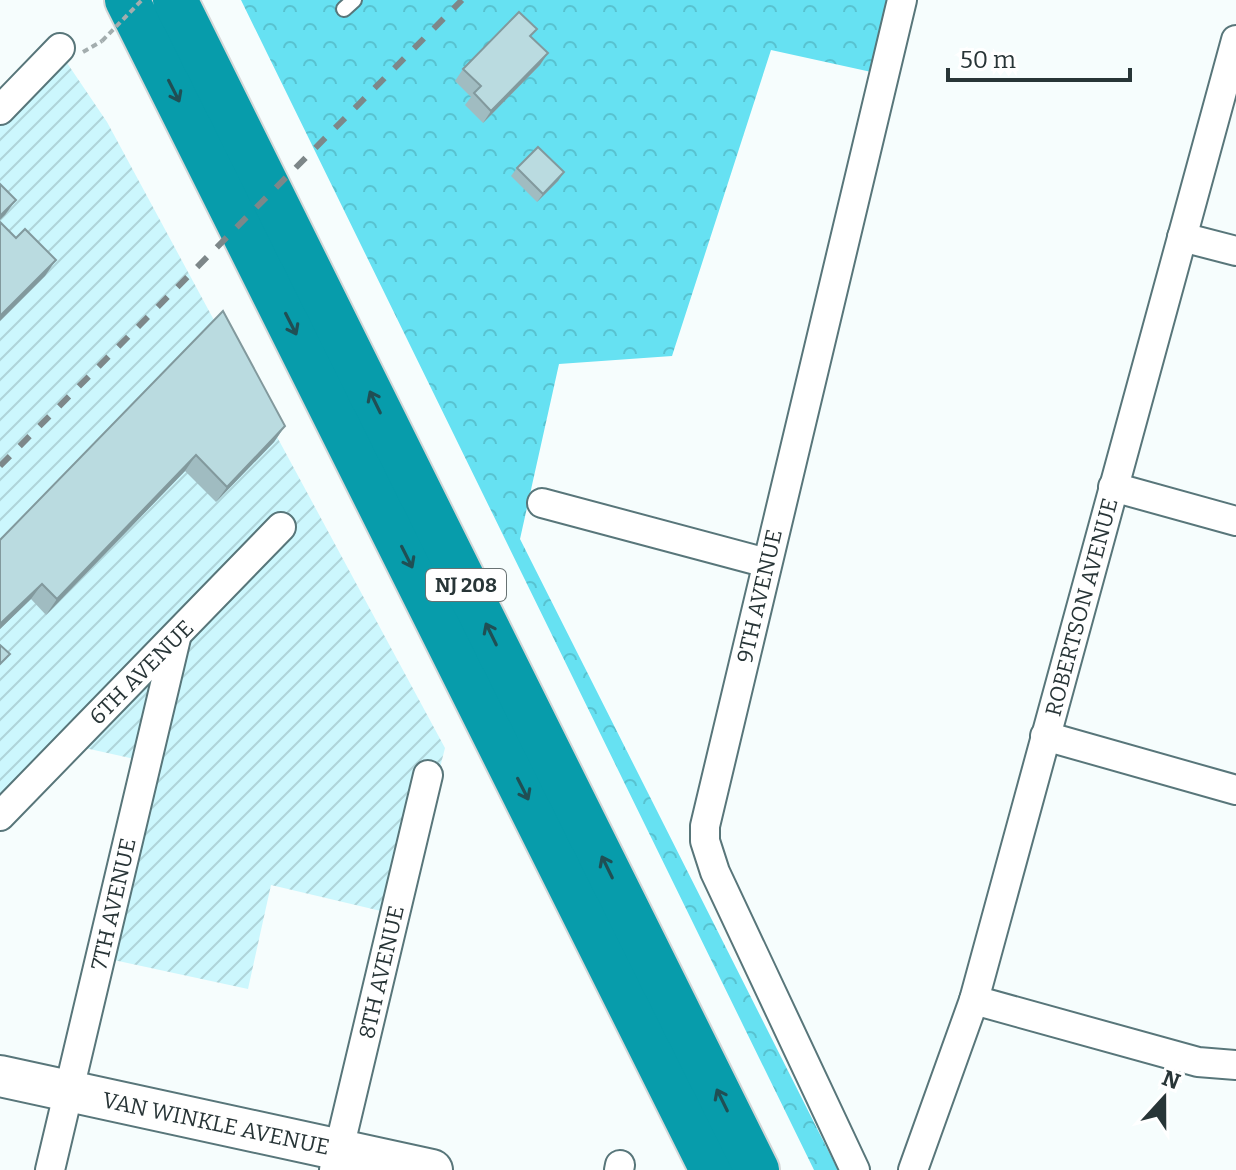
<svg xmlns="http://www.w3.org/2000/svg" width="1236" height="1170" font-family="Bitter,serif">
  <style>
    .industrial { fill: url(#industrial-furrows) }
    .forest { fill: url(#forest-crowns) }
    .lines { fill: none; stroke-linecap: round; stroke-linejoin: round }
    .lane-casing { stroke: #58767a; stroke-width: 18 }
    .street-casing { stroke: #58767a; stroke-width: 32 }
    .secondary-casing { stroke: #58767a; stroke-width: 44 }
    .highway-casing { stroke: #d4d7d7; stroke-width: 48 }
    .path { stroke: #a3adae; stroke-width: 4; stroke-dasharray: 6 4; stroke-linecap: butt }
    .lane { stroke: #fff; stroke-width: 14 }
    .street { stroke: #fff; stroke-width: 28 }
    .secondary { stroke: #fff; stroke-width: 40 }
    .highway { stroke: #079cab; stroke-width: 44 }
    .rail { stroke: #7d8789; stroke-width: 6; stroke-dasharray: 14 14; stroke-linecap: butt }
    .path-bridge { stroke: #a3adae; stroke-width: 4; stroke-dasharray: 6 4; stroke-linecap: butt }
    .wall { fill: #a0bcc1 }
    .shaded-wall { fill: #82999d }
    .building { fill: #badbe0; stroke: #82999d; stroke-width: 2 }
    .oneway { stroke: #204f54 }
    .labels { text-anchor: middle; stroke-width: 6; stroke-linejoin: round; paint-order: stroke }
    .shield { fill: #fff; stroke: #687273; stroke-width: 2 }
    .shield-label { font-size: 20px; font-weight: bold; fill: #283537 }
    .street-label { font-size: 22px; fill: #283537; stroke: #fff }
  </style>
  <defs>
    <pattern id="industrial-furrows" width="10" height="10" patternUnits="userSpaceOnUse" patternTransform="scale(2)"><rect width="10" height="10" fill="#ccf7fd"/><path d="M-1 1l2-2M0 10L10 0M9 11l2-2" fill="none" stroke="#afd4d9"/></pattern>
    <pattern id="forest-crowns" width="20" height="18" patternUnits="userSpaceOnUse" patternTransform="scale(2)"><rect width="20" height="18" fill="#66e1f2"/><path d="M2 6a3 3 0 1 1 6 0M12 15a3 3 0 1 1 6 0" fill="none" stroke="#58c2d0"/></pattern>
  </defs>
  <rect width="100%" height="100%" fill="#f6fdfd"/>
  <path class="industrial" d="M63 57 107 122 445 748 402 916 271 885 248 989 109 959 157 764 85 748 0 830V123Z"/>
  <path class="forest" d="M241 0H906L885 75 771 50 672 356 559 364 520 539 838 1170H814Z"/>
  <g class="lines">
    <defs>
      <path id="lane" d="M344 9 354 0"/>
      <g id="street">
        <path d="M0 110 60 48"/>
        <path d="M1182 237 1236 251"/>
        <path d="M1113 487 1236 521"/>
        <path d="M542 503 767 563"/>
        <path d="M1045 736 1236 790"/>
        <path d="M0 816 281 527"/>
        <path d="M974 1000 1198 1062 1236 1065"/>
        <path d="M50 1170 176 638"/>
        <path d="M334 1170 428 775"/>
        <path d="M619 1170 620 1165"/>
        <path d="M855 1170 715 872 705 841V826L902 0"/>
        <path d="M913 1170 974 1000 1236 40"/>
      </g>
      <path id="secondary" d="M0 1076 432 1170"/>
      <g id="highway">
        <path d="M127 0 712 1170"/>
        <path d="M175 0 757 1170"/>
      </g>
    </defs>
    <use href="#lane" class="lane-casing"/>
    <use href="#street" class="street-casing"/>
    <use href="#secondary" class="secondary-casing"/>
    <use href="#highway" class="highway-casing"/>
    <path class="path" d="M83 52 102 41"/>
    <use href="#lane" class="lane"/>
    <use href="#street" class="street"/>
    <use href="#secondary" class="secondary"/>
    <use href="#highway" class="highway"/>
    <path class="rail" d="M0 466 462 0"/>
    <path class="path-bridge" d="M102 41 142 0"/>
  </g>
  <g class="wall">
    <path d="M531 37 540 65 483 123 465 105 471 97 455 81 463 69Z"/>
    <path d="M517 168 564 172 558 181 537 202 511 176Z"/>
    <path d="M223 311 285 426 274 442 216 502 185 471 46 615 31 599 0 629V540Z"/>
  </g>
  <g class="shaded-wall">
    <path d="M548 53 540 65 483 123 491 111Z"/>
    <path d="M564 172 558 181 537 202 543 194Z"/>
    <path d="M16 200 5 215 0 220V216Z"/>
    <path d="M56 260 45 276 0 321V316Z"/>
    <path d="M285 426 274 442 216 502 227 487Z"/>
    <path d="M196 455 185 471 46 615 57 599Z"/>
    <path d="M42 584 31 599 0 629V624Z"/>
  </g>
  <g class="building">
    <path d="M519 12 537 29 530 36 548 53 491 111 474 93 481 86 463 69Z"/>
    <path d="M538 147 564 172 543 194 517 168Z"/>
    <path d="M0 184 16 200 0 216Z"/>
    <path d="M0 222 16 238 25 229 56 260 0 316Z"/>
    <path d="M223 311 285 426 227 487 196 455 57 599 42 584 0 624V540Z"/>
    <path d="M0 645 10 654 0 664Z"/>
  </g>
  <defs><path id="oneway-shaft" d="M-6 0H5M1.5-3L5.5 0L1.5 3" fill="none" stroke-width="1.6" stroke-linecap="round" stroke-linejoin="round" transform="scale(2)"/></defs>
  <g class="oneway">
    <use href="#oneway-shaft" transform="translate(174 91) rotate(63)"/>
    <use href="#oneway-shaft" transform="translate(291 324) rotate(63)"/>
    <use href="#oneway-shaft" transform="translate(375 402) rotate(-116)"/>
    <use href="#oneway-shaft" transform="translate(407 557) rotate(63)"/>
    <use href="#oneway-shaft" transform="translate(491 634) rotate(-116)"/>
    <use href="#oneway-shaft" transform="translate(523 789) rotate(63)"/>
    <use href="#oneway-shaft" transform="translate(607 867) rotate(-116)"/>
    <use href="#oneway-shaft" transform="translate(722 1100) rotate(-116)"/>
  </g>
  <g class="labels">
    <rect class="shield" x="426" y="569" width="80" height="32" rx="6"/>
    <g class="shield-label">
      <text x="466" y="592">NJ 208</text>
    </g>
    <g class="street-label">
      <text transform="translate(759 596) rotate(-77)" y="8">9TH AVENUE</text>
      <text transform="translate(1081 607) rotate(-75)" y="8">ROBERTSON AVENUE</text>
      <text transform="translate(141 672) rotate(-45)" y="8">6TH AVENUE</text>
      <text transform="translate(113 904) rotate(-77)" y="8">7TH AVENUE</text>
      <text transform="translate(381 972) rotate(-77)" y="8">8TH AVENUE</text>
      <text transform="translate(216 1123) rotate(12)" y="8">VAN WINKLE AVENUE</text>
    </g>
  </g>
  <g transform="translate(1164 1098) rotate(21)" stroke="#ffffff" stroke-width="6" paint-order="stroke">
  <path d="M0-6L14 30L0 20L-14 30Z" fill="#283537"/>
  <text y="-12" font-size="22" font-weight="bold" text-anchor="middle" fill="#283537">N</text>
  </g>
  <path d="M948 68v12h182v-12" fill="none" stroke="#283537" stroke-width="4"/>
  <text x="960" y="68" font-size="24" fill="#283537" stroke="#ffffff" stroke-width="6" paint-order="stroke">50 m</text>
</svg>
